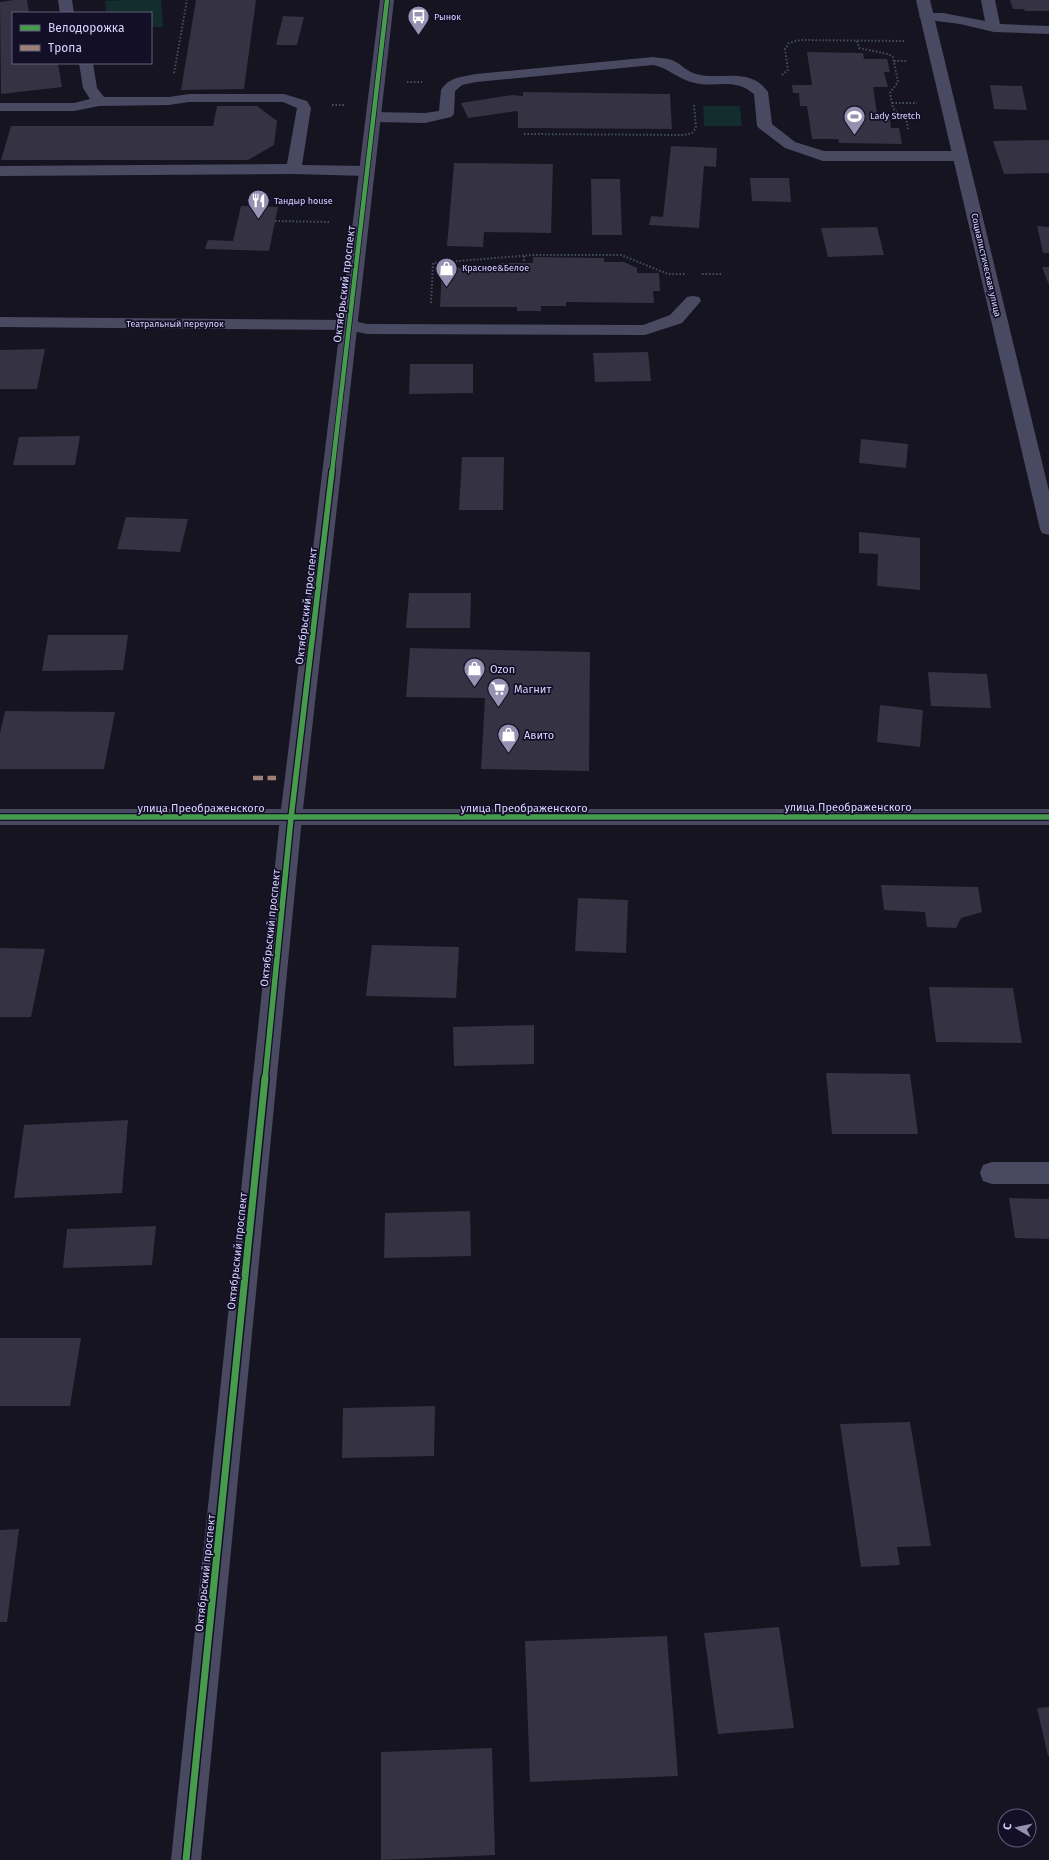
<svg xmlns="http://www.w3.org/2000/svg" width="1049" height="1860" font-family="'Fira Sans',sans-serif">
  <style>
    .green { fill: #132c2d }
    .building { fill: #343243 }
    .lines { fill: none; stroke-linecap: round; stroke-linejoin: round }
    .path { stroke: #44505f; stroke-width: 2; stroke-dasharray: 1.5 2; stroke-linecap: butt }
    .service { fill: #4a4962; fill-rule: evenodd }
    .minor { fill: #4a4962; fill-rule: evenodd }
    .tertiary { fill: #4a4962; fill-rule: evenodd }
    .quiet { stroke: #9e8076; stroke-width: 4.5; stroke-dasharray: 10 4.5; stroke-linecap: butt }
    .cycleway-far2-casing { stroke: #130f26; stroke-width: 6 }
    .cycleway-far1-casing { stroke: #130f26; stroke-width: 8 }
    .cycleway-casing { stroke: #130f26; stroke-width: 10 }
    .cycleway-far2 { stroke: #469c4c; stroke-width: 4.5 }
    .cycleway-far1 { stroke: #469c4c; stroke-width: 5.5 }
    .cycleway { stroke: #469c4c; stroke-width: 7 }
    .labels { text-anchor: middle; stroke-width: 3.5; stroke-linejoin: round; paint-order: stroke }
    .far-poi-label { font-size: 9px; fill: #d9d4ff; stroke: #130f26; text-anchor: start }
    .far-street-label { font-size: 9px; fill: #d9d4ff; stroke: #130f26 }
    .street-label { font-size: 11px; fill: #d9d4ff; stroke: #130f26 }
    .poi-label { font-size: 11px; fill: #d9d4ff; stroke: #130f26; text-anchor: start }
  </style>
  <rect width="100%" height="100%" fill="#161421"/>
  <g class="green">
    <path d="M125 0H161L163 27H151V13H106L105 1Z"/>
    <path d="M703 106H740L742 126H704Z"/>
  </g>
  <g class="building">
    <path d="M14 0H27L29 13H13V63H58L62 87 1 94 0 2Z"/>
    <path d="M196 0H256L244 89 181 90Z"/>
    <path d="M1010 0H1049V11H1025L1024 9H1013Z"/>
    <path d="M283 16 304 17 297 45H276Z"/>
    <path d="M807 52 863 53 864 59H887L890 72H884L888 87H873L877 113H889L891 128H899L902 144 839 143 838 139H812L807 106H800L799 93H793L792 85H812Z"/>
    <path d="M990 85 1022 86 1027 110 994 109Z"/>
    <path d="M523 92 670 94 672 129 518 128V112L516 111 468 118 461 103 512 95 523 96Z"/>
    <path d="M217 106H257L277 121 274 145 248 160H1L11 126H213Z"/>
    <path d="M1049 140V173L1004 174 993 141Z"/>
    <path d="M671 146 717 148 716 167 704 166 699 228 649 225 651 216 663 217Z"/>
    <path d="M454 163 553 164 551 233 484 232 483 247 447 246Z"/>
    <path d="M750 178H789L791 202 752 201Z"/>
    <path d="M591 179H620L622 235H592Z"/>
    <path d="M241 206 278 207 269 251 205 249 208 240 233 241Z"/>
    <path d="M1037 226 1049 227V253H1043Z"/>
    <path d="M877 227 884 255 828 257 821 228Z"/>
    <path d="M533 257 604 258V262H624L637 268V273H659L660 291H653L654 303 566 302V306H541V311H517V307H440L442 268H500V263H533Z"/>
    <path d="M1042 267H1049V285Z"/>
    <path d="M45 349 37 389H0V350Z"/>
    <path d="M648 352 651 381 595 382 593 353Z"/>
    <path d="M410 364H473V393L409 394Z"/>
    <path d="M80 436 75 465H13L19 437Z"/>
    <path d="M861 439 908 444 906 468 859 463Z"/>
    <path d="M462 457H504L503 510H459Z"/>
    <path d="M126 517 188 519 180 552 117 549Z"/>
    <path d="M859 532 920 538V590L877 586 878 554 859 553Z"/>
    <path d="M409 593H471L470 628H406Z"/>
    <path d="M48 635H128L123 670 42 671Z"/>
    <path d="M410 648 590 652 589 771 481 769 485 698 406 697Z"/>
    <path d="M928 672 987 674 991 708 931 706Z"/>
    <path d="M880 705 923 710 920 747 877 742Z"/>
    <path d="M5 711 115 712 104 769H0V733Z"/>
    <path d="M881 885 978 887 982 912 961 918 956 928 927 927 925 912 884 910Z"/>
    <path d="M578 898 628 900 626 953 575 951Z"/>
    <path d="M372 945 459 947 456 998 366 996Z"/>
    <path d="M0 948 45 949 31 1017H0Z"/>
    <path d="M929 987 1013 988 1022 1043 936 1042Z"/>
    <path d="M534 1025V1064L454 1066 453 1027Z"/>
    <path d="M826 1073 910 1074 918 1134H832Z"/>
    <path d="M128 1120 122 1193 14 1198 24 1125Z"/>
    <path d="M1009 1198 1049 1199V1239L1015 1238Z"/>
    <path d="M470 1211 471 1256 384 1258 385 1213Z"/>
    <path d="M156 1226 152 1265 63 1268 67 1229Z"/>
    <path d="M0 1338H81L70 1406H0Z"/>
    <path d="M435 1406 434 1456 342 1458 343 1408Z"/>
    <path d="M910 1422 931 1546 897 1547 900 1565 861 1567 840 1424Z"/>
    <path d="M19 1529 7 1622H0V1530Z"/>
    <path d="M779 1627 794 1728 718 1734 704 1633Z"/>
    <path d="M667 1636 678 1776 530 1782 525 1641Z"/>
    <path d="M1049 1707V1756H1048L1037 1708Z"/>
    <path d="M492 1748 495 1855 381 1860V1752Z"/>
  </g>
  <g class="lines">
    <g class="path">
      <path d="M857 41 859 48 888 54 893 57 898 82 890 93 893 108 907 122 908 130"/>
      <path d="M894 61H908"/>
      <path d="M174 73 187 0"/>
      <path d="M782 75 788 70 785 49 789 43 800 40 904 41"/>
      <path d="M407 82H422"/>
      <path d="M892 103H917"/>
      <path d="M332 105H344"/>
      <path d="M524 134 684 135 692 133 696 128 694 104"/>
      <path d="M275 221 329 222"/>
      <path d="M524 256V263"/>
      <path d="M702 274H723"/>
      <path d="M431 303 433 263 533 255H621L668 274H685"/>
    </g>
    <g class="service">
      <path d="M58 0H72L74 13H60Z"/>
      <path d="M981 0H995L1000 24 1049 26V34L994 32 960 24 921 19 919 16 921 13H943L985 21Z"/>
      <path d="M653 57C659 58 669 58 674 61 682 65 686 71 696 74 720 81 750 66 768 92L772 124 795 142 824 151H960L965 153 968 156 965 159 960 161H823L785 148 760 129 757 126 754 94C733 77 717 88 695 83 677 79 669 68 653 65L476 82 462 85 455 91 454 114 451 117 425 123 374 122 369 120 366 117 369 114 374 112 425 113 439 111 441 90C449 77 462 77 476 74Z"/>
      <path d="M79 63H93L97 88 104 97H169L189 94H284L307 101 311 108 302 165 367 166 372 168 375 171 372 174 367 176 294 174 0 176V166L287 164 297 108 283 102H189L169 105 99 106 74 111H0V103H74L90 99 83 88Z"/>
      <path d="M693 296 699 297 701 301 682 323 645 335 367 334 343 329 341 325 343 321 349 320 367 324 643 325 670 315 687 297Z"/>
      <path d="M992 1162H1049V1184H992L983 1181 980 1173 983 1165Z"/>
    </g>
    <g class="minor">
      <path d="M916 0H930L1049 491V535L1042 533 1040 529Z"/>
      <path d="M0 317 349 320 355 321 357 325 355 329 349 330 0 327Z"/>
      <rect x="0" y="809" width="1049" height="16"/>
    </g>
    <path class="tertiary" d="M380 0H394L302 818 201 1860H171L280 818Z"/>
    <path class="quiet" d="M253 778H276"/>
    <defs>
      <path id="cycleway-far2" d="M332 472 387 0"/>
      <g id="cycleway-far1">
        <path d="M0 817H1049"/>
        <path d="M265 1079 291 818 332 471"/>
      </g>
      <path id="cycleway" d="M186 1860 265 1078"/>
    </defs>
    <use href="#cycleway-far2" class="cycleway-far2-casing"/>
    <use href="#cycleway-far1" class="cycleway-far1-casing"/>
    <use href="#cycleway" class="cycleway-casing"/>
    <use href="#cycleway-far2" class="cycleway-far2"/>
    <use href="#cycleway-far1" class="cycleway-far1"/>
    <use href="#cycleway" class="cycleway"/>
  </g>
  <defs>
    <symbol id="bus-pin" viewBox="-11 -11 22 30"><path d="M0 17L-7.5 6A9.5 9.5 0 1 1 7.5 6Z" fill="#9591b1" stroke="#130f26"/><path d="M-5-6H5V4H4V6H2V4H-2V6H-4V4H-5ZM-3.5-4V0h7V-4ZM-3.5 1.2v1.5H-2V1.2ZM2 1.2v1.5H3.5V1.2Z" fill="#fff"/></symbol>
    <symbol id="stadium-pin" viewBox="-11 -11 22 30"><path d="M0 17L-7.5 6A9.5 9.5 0 1 1 7.5 6Z" fill="#9591b1" stroke="#130f26"/><path d="M0-5a6.5 5 0 1 0 0 10a6.5 5 0 1 0 0-10ZM-3.5-1.8h7v3.6h-7Z" fill="#fff"/></symbol>
    <symbol id="restaurant-pin" viewBox="-11 -11 22 30"><path d="M0 17L-7.5 6A9.5 9.5 0 1 1 7.5 6Z" fill="#9591b1" stroke="#130f26"/><path d="M-5-6h1v4h1v-4h1v4h1v-4h1v5L-1.5 .5V6h-2V.5L-5-1ZM5-6V6H3V1.5H1.5Q1.5-4 5-6Z" fill="#fff"/></symbol>
    <symbol id="shop-pin" viewBox="-11 -11 22 30"><path d="M0 17L-7.5 6A9.5 9.5 0 1 1 7.5 6Z" fill="#9591b1" stroke="#130f26"/><path d="M-5-2.5h2.3a2.7 3.5 0 0 1 5.4 0H5L5.5 6h-11ZM-1.5-2.5h3a1.5 2.3 0 0 0-3 0Z" fill="#fff"/></symbol>
    <symbol id="supermarket-pin" viewBox="-11 -11 22 30"><path d="M0 17L-7.5 6A9.5 9.5 0 1 1 7.5 6Z" fill="#9591b1" stroke="#130f26"/><path d="M-6-5.5h2.5l.6 2H6L4.5 2H-2.5L-4.4-4H-6ZM-1.5 3.2a1.3 1.3 0 1 0 .1 0ZM3 3.2a1.3 1.3 0 1 0 .1 0Z" fill="#fff"/></symbol>
  </defs>
  <g fill-rule="evenodd">
    <use href="#bus-pin" x="406" y="4" width="25" height="34"/>
    <use href="#stadium-pin" x="842" y="104" width="25" height="34"/>
    <use href="#restaurant-pin" x="246" y="188" width="25" height="34"/>
    <use href="#shop-pin" x="434" y="256" width="25" height="34"/>
    <use href="#shop-pin" x="462" y="656" width="25" height="34"/>
    <use href="#supermarket-pin" x="486" y="676" width="25" height="34"/>
    <use href="#shop-pin" x="496" y="722" width="25" height="34"/>
  </g>
  <g class="labels">
    <g class="far-poi-label">
      <text x="434" y="20">Рынок</text>
      <text x="870" y="119">Lady Stretch</text>
      <text x="274" y="204">Тандыр house</text>
      <text x="462" y="271">Красное&amp;Белое</text>
    </g>
    <g class="far-street-label">
      <text transform="translate(986 265) rotate(77)" y="3">Социалистическая улица</text>
      <text x="175" y="327">Театральный переулок</text>
    </g>
    <g class="street-label">
      <text transform="translate(344 284) rotate(-83)" y="4">Октябрьский проспект</text>
      <text transform="translate(306 606) rotate(-83)" y="4">Октябрьский проспект</text>
      <text x="848" y="811">улица Преображенского</text>
      <text x="201" y="812">улица Преображенского</text>
      <text x="524" y="812">улица Преображенского</text>
      <text transform="translate(270 928) rotate(-84)" y="4">Октябрьский проспект</text>
      <text transform="translate(237 1251) rotate(-84)" y="4">Октябрьский проспект</text>
      <text transform="translate(205 1573) rotate(-84)" y="4">Октябрьский проспект</text>
    </g>
    <g class="poi-label">
      <text x="490" y="673">Ozon</text>
      <text x="514" y="693">Магнит</text>
      <text x="524" y="739">Авито</text>
    </g>
  </g>
  <rect x="12" y="12" width="140" height="52" fill="#130f26" stroke="#625e7d"/>
  <rect x="20" y="25" width="20" height="6" fill="#469c4c" stroke="#625e7d"/>
  <text x="48" y="32" font-size="12" fill="#d9d4ff">Велодорожка</text>
  <rect x="20" y="45" width="20" height="6" fill="#9e8076" stroke="#625e7d"/>
  <text x="48" y="52" font-size="12" fill="#d9d4ff">Тропа</text>
  <g transform="translate(1017 1828) rotate(279)"><circle r="19" fill="#130f26" stroke="#625e7d"/>
  <path d="M0-3L7 15L0 10L-7 15Z" fill="#9591b1"/>
  <text y="-6" font-size="11" font-weight="bold" text-anchor="middle" fill="#d9d4ff">С</text>
  </g>
</svg>
